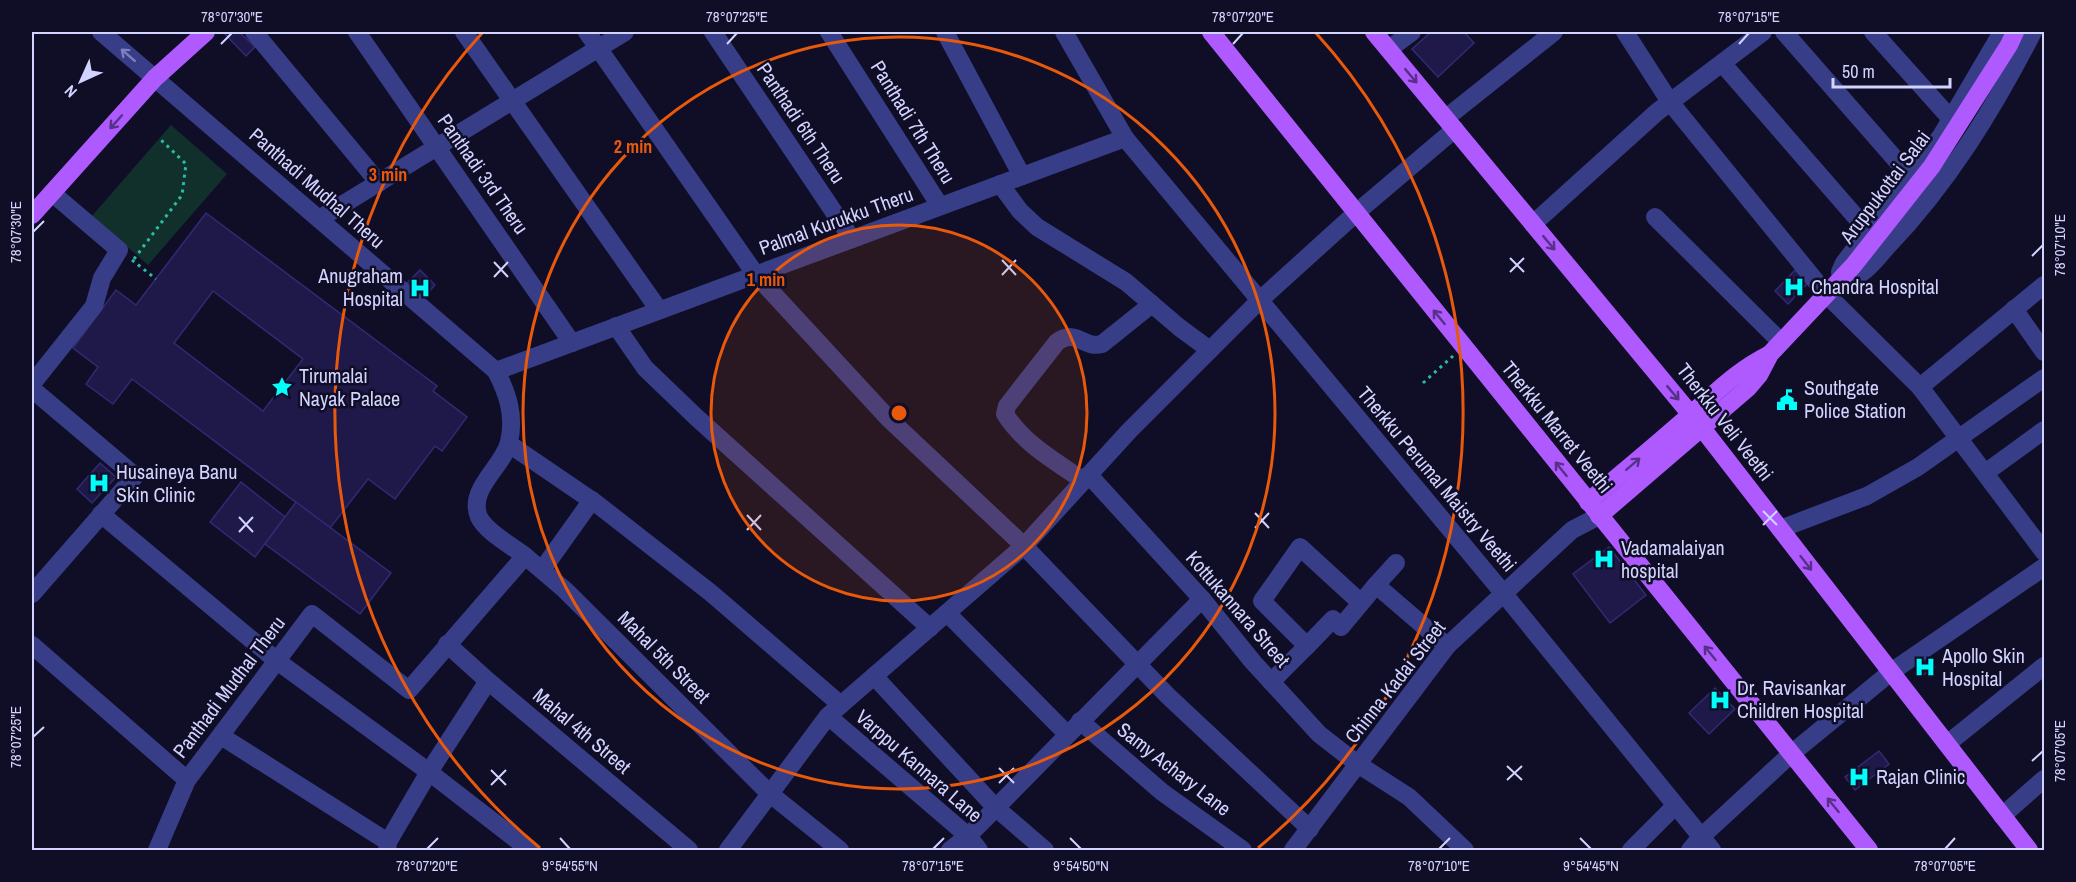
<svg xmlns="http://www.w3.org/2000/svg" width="2076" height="882" font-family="'Archivo Narrow',sans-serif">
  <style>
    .green { fill: #11302c }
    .building { fill: #1e1948; stroke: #312a75; stroke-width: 1.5; fill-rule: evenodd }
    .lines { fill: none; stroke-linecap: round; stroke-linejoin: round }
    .path { stroke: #2abca3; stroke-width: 3; stroke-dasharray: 3 4.5; stroke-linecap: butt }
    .minor { stroke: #373d87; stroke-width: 18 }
    .major { stroke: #af5aff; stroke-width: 18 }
    .oneway { stroke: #7d80bd }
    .oneway2 { stroke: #573088 }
    .ticks { fill: none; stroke: #d3d3ff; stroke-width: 2 }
    .ring { fill: none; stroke: #e8590c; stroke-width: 3 }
    .labels { text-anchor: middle; stroke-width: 5; stroke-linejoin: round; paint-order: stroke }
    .street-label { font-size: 20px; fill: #d3d3ff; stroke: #0f0e26 }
    .poi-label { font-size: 20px; fill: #d3d3ff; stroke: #0f0e26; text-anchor: start }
    .centre { fill: #e8590c; stroke: #0f0e26; stroke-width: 3 }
    .ring-label { font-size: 18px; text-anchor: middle; font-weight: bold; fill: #e8590c; stroke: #0f0e26; stroke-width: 5; stroke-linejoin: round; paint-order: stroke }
    .neatline { fill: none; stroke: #d3d3ff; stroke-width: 2 }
    .ticks-label { font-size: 15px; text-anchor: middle; fill: #d3d3ff }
  </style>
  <rect width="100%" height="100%" fill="#0f0e26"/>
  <path class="green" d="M171 125 227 174 148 265 92 216Z"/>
  <g class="building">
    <path d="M225 32H239L255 47 246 56 224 33Z"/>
    <path d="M1431 32H1464L1474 43 1438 77 1412 49Z"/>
    <path d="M206 213 437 386 433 391 467 417 442 451 435 446 395 499 368 479 330 528 132 379 113 404 86 384 98 367 73 348 116 290 136 305ZM213 291 303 359 263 411 174 343Z"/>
    <path d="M420 270 435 285 423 298 407 283Z"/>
    <path d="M1795 270 1808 283 1788 304 1775 291Z"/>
    <path d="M100 463 116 477 92 503 77 489Z"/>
    <path d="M241 482 285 517 255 557 210 522Z"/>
    <path d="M296 502 391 573 360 614 265 544Z"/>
    <path d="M1609 547 1646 595 1610 623 1573 574Z"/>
    <path d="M1925 654 1935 667 1923 675 1913 662Z"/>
    <path d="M1715 688 1735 709 1709 734 1689 713Z"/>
    <path d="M1879 751 1889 764 1855 790 1845 777Z"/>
  </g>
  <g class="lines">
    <g class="path">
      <path d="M134 259 182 195 186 164 159 138"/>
      <path d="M132 260 156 279"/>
      <path d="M1423 383 1453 356"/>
    </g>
    <g class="minor">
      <path d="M101 32 496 371C508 394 515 416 509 442 504 466 467 489 479 517 485 531 512 546 525 556L409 690 312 614 187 780 157 850"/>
      <path d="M254 32 379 183"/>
      <path d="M357 32 572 343"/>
      <path d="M464 32 659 310"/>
      <path d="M587 32 756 275 888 418 1024 546 1168 696 1310 829"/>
      <path d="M713 32 852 239"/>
      <path d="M829 32 940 206"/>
      <path d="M945 32 1022 176"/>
      <path d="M1064 32 1125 138 1504 594 1712 850"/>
      <path d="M1625 32 1670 102 1827 295 1920 387"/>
      <path d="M1784 32 1911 177"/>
      <path d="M1873 32 1951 119"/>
      <path d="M2002 32 1941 136 1844 263 1840 272 1841 280C1862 280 1874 261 1887 247 1948 183 1993 110 2033 32"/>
      <path d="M1389 49 1412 32"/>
      <path d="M1722 63 1868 231"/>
      <path d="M1446 118 1554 32"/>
      <path d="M1000 184 1020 211 1037 227 1126 282 1180 328 1210 350"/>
      <path d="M1655 217 1781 342"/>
      <path d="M319 219 625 32"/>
      <path d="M1533 224 1657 112 1763 32"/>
      <path d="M2044 285 1920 387 2044 552"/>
      <path d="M2014 309 2044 352"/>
      <path d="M616 326 645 368 696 417 930 628"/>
      <path d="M496 371 1125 138"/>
      <path d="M32 384 94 306 102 278 119 250 52 193"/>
      <path d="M32 389 135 476 32 594"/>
      <path d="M509 444 597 504 711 593 841 705"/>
      <path d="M1985 473 2044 430"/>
      <path d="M1089 475 1202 599 1253 662 1319 734 1359 765 1409 797 1465 850"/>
      <path d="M1084 481C1055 461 1024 444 1005 414L1007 406 1057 342C1078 328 1082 349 1102 344L1152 304"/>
      <path d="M101 514 277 661 429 772 530 850"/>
      <path d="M1780 529 1867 496 1918 467 2044 378"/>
      <path d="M525 556 565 590 769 793 840 850"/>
      <path d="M1396 563 1376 585 1447 646"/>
      <path d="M542 570 592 500"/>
      <path d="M1361 603 1341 627 1333 619 1307 646 1262 601 1300 547 1361 603 1376 585"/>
      <path d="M947 613 1067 734"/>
      <path d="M447 644 488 681 689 850"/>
      <path d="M32 645 187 780"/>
      <path d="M874 676 995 807 1045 850"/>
      <path d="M1271 682 1307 646"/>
      <path d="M828 716 968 836 979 850"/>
      <path d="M1080 721 1162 792 1243 850"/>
      <path d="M221 736 388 842 387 850"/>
      <path d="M1947 744 2044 666"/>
      <path d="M2002 816 2044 779"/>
      <path d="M388 842 429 772 488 681"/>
      <path d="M728 850 828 716 1024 546 1129 431 1260 300 1356 213 1455 129"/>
      <path d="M950 850 968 836 1202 599"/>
      <path d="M1293 850 1447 646 1572 530 1599 516"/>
      <path d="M1631 850 1675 806"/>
      <path d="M1690 850 1701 837 1791 754 1891 672 2044 567"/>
    </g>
    <g class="major">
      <path d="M1211 32 1869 850"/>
      <path d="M1374 32 1702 428 2029 850"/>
      <path d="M32 215 155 78 206 32"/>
      <path d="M1588 502C1622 473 1656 445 1690 415 1719 390 1735 372 1770 354"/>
      <path d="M1599 516 1748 388 1759 375 1770 354 1853 266 1932 166 2009 45 2015 32"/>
    </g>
  </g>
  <defs><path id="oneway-shaft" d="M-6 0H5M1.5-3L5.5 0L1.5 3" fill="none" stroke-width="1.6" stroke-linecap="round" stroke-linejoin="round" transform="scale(1.5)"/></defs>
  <use class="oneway" href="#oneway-shaft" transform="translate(128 55) rotate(-139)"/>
  <g class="oneway2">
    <use href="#oneway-shaft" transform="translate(1411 76) rotate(50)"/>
    <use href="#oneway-shaft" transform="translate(116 122) rotate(132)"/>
    <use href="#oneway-shaft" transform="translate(1549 243) rotate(50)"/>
    <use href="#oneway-shaft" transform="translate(1439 317) rotate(-129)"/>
    <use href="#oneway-shaft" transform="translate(1673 393) rotate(50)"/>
    <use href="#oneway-shaft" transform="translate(1633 464) rotate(-41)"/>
    <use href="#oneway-shaft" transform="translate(1561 469) rotate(-129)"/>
    <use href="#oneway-shaft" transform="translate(1806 563) rotate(52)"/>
    <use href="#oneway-shaft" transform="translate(1710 653) rotate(-129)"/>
    <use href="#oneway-shaft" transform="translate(1833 805) rotate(-129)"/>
  </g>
  <path class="ticks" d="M221 44 232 33M727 44 737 33M1233 44 1243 33M1739 44 1749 33M33 232 44 221M2032 256 2043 245M1510 258 1524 272M1002 260 1016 275M494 262 508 277M1510 272 1524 258M1002 275 1016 260M494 277 508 262M1763 511 1777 525M1255 513 1269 528M747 515 761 530M239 517 253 532M1763 525 1777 511M1255 528 1269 513M747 530 761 515M239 532 253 517M33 737 44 727M2032 761 2043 751M1507 766 1522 780M999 768 1014 783M491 770 506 785M1507 780 1522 766M999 783 1014 768M491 785 506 770M560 838 570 849M1070 838 1081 849M1580 838 1591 849M427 849 438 838M933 849 944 838M1439 849 1450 838M1945 849 1955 838"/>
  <circle cx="899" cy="413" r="188" fill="#e8590c" fill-opacity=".12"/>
  <g class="ring">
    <circle cx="899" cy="413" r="188"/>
    <circle cx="899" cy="413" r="376"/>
    <path d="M540 848A564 564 0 0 1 483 32M1315 32A564 564 0 0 1 1258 848"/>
  </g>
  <defs>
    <symbol id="hospital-bare" viewBox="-9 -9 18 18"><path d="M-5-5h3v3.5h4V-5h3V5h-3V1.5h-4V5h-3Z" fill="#00fefb" stroke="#0f0e26" stroke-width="2.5" paint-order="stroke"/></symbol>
    <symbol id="sight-bare" viewBox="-9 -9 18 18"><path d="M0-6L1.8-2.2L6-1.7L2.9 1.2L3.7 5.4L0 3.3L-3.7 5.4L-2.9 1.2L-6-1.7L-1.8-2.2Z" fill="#00fefb" stroke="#0f0e26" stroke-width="2.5" paint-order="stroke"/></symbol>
    <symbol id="civic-bare" viewBox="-9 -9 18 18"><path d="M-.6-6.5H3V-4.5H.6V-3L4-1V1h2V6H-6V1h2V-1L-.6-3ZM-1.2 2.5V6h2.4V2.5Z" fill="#00fefb" stroke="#0f0e26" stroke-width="2.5" paint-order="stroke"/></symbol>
  </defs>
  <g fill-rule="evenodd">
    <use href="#hospital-bare" x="1779" y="272" width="30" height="30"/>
    <use href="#hospital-bare" x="405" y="273" width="30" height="30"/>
    <use href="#sight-bare" x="267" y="372" width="30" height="30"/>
    <use href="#civic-bare" x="1772" y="385" width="30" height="30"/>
    <use href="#hospital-bare" x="84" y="468" width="30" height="30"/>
    <use href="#hospital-bare" x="1589" y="544" width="30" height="30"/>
    <use href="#hospital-bare" x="1910" y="652" width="30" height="30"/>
    <use href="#hospital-bare" x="1705" y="685" width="30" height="30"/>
    <use href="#hospital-bare" x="1844" y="762" width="30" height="30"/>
  </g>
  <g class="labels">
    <g class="street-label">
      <text transform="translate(913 122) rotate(58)" y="7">Panthadi 7th Theru</text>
      <text transform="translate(801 123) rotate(56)" y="7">Panthadi 6th Theru</text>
      <text transform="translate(483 174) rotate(55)" y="7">Panthadi 3rd Theru</text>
      <text transform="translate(1885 187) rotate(-53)" y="7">Aruppukottai Salai</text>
      <text transform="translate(317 188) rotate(41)" y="7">Panthadi Mudhal Theru</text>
      <text transform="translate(836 221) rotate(-20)" y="7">Palmal Kurukku Theru</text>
      <text transform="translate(1725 422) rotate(52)" y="7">Therkku Veli Veethi</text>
      <text transform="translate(1557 427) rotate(51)" y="7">Therkku Marret Veethi</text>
      <text transform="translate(1437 479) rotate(50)" y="7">Therkku Perumal Maistry Veethi</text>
      <text transform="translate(1238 609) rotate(49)" y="7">Kottukannara Street</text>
      <text transform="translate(664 657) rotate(45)" y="7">Mahal 5th Street</text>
      <text transform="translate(1395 682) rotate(-52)" y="7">Chinna Kadai Street</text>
      <text transform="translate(229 687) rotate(-53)" y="7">Panthadi Mudhal Theru</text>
      <text transform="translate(582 731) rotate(40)" y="7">Mahal 4th Street</text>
      <text transform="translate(919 766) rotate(41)" y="7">Varppu Kannara Lane</text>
      <text transform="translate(1174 769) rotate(38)" y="7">Samy Achary Lane</text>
    </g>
    <g class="poi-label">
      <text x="403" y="283" text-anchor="end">Anugraham<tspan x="403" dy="23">Hospital</tspan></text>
      <text x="1811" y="294">Chandra Hospital</text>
      <text x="299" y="383">Tirumalai<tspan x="299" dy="23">Nayak Palace</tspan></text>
      <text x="1804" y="395">Southgate<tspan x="1804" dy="23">Police Station</tspan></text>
      <text x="116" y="479">Husaineya Banu<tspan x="116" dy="23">Skin Clinic</tspan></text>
      <text x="1621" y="555">Vadamalaiyan<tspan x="1621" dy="23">hospital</tspan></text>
      <text x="1942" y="663">Apollo Skin<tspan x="1942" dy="23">Hospital</tspan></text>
      <text x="1737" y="695">Dr. Ravisankar<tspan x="1737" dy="23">Children Hospital</tspan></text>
      <text x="1876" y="784">Rajan Clinic</text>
    </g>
  </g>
  <circle cx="899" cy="413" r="9" class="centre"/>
  <g class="ring-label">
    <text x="633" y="153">2 min</text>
    <text x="388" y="181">3 min</text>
    <text x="766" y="286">1 min</text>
  </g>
  <rect width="2076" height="882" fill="none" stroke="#0f0e26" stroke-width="66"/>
  <g transform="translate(81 81) rotate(225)" stroke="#0f0e26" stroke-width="4.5" paint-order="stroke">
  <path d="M0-4.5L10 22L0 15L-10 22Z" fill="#d3d3ff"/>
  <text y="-9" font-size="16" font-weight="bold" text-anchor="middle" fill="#d3d3ff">N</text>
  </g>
  <path d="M1833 78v9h117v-9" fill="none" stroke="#d3d3ff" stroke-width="3"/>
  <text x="1842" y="78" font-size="18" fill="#d3d3ff" stroke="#0f0e26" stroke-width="4.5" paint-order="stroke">50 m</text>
  <rect x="33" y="33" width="2010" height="816" class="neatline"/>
  <g class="ticks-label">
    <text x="232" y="22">78°07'30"E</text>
    <text x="737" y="22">78°07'25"E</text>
    <text x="1243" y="22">78°07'20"E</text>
    <text x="1749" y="22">78°07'15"E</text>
    <text transform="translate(16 232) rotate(-90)" y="5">78°07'30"E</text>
    <text transform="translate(2060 245) rotate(-90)" y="5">78°07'10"E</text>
    <text transform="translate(16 737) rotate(-90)" y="5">78°07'25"E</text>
    <text transform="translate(2060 751) rotate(-90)" y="5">78°07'05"E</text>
    <text x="427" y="871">78°07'20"E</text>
    <text x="570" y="871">9°54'55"N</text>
    <text x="933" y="871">78°07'15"E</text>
    <text x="1081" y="871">9°54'50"N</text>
    <text x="1439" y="871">78°07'10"E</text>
    <text x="1591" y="871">9°54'45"N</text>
    <text x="1945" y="871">78°07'05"E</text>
  </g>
</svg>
